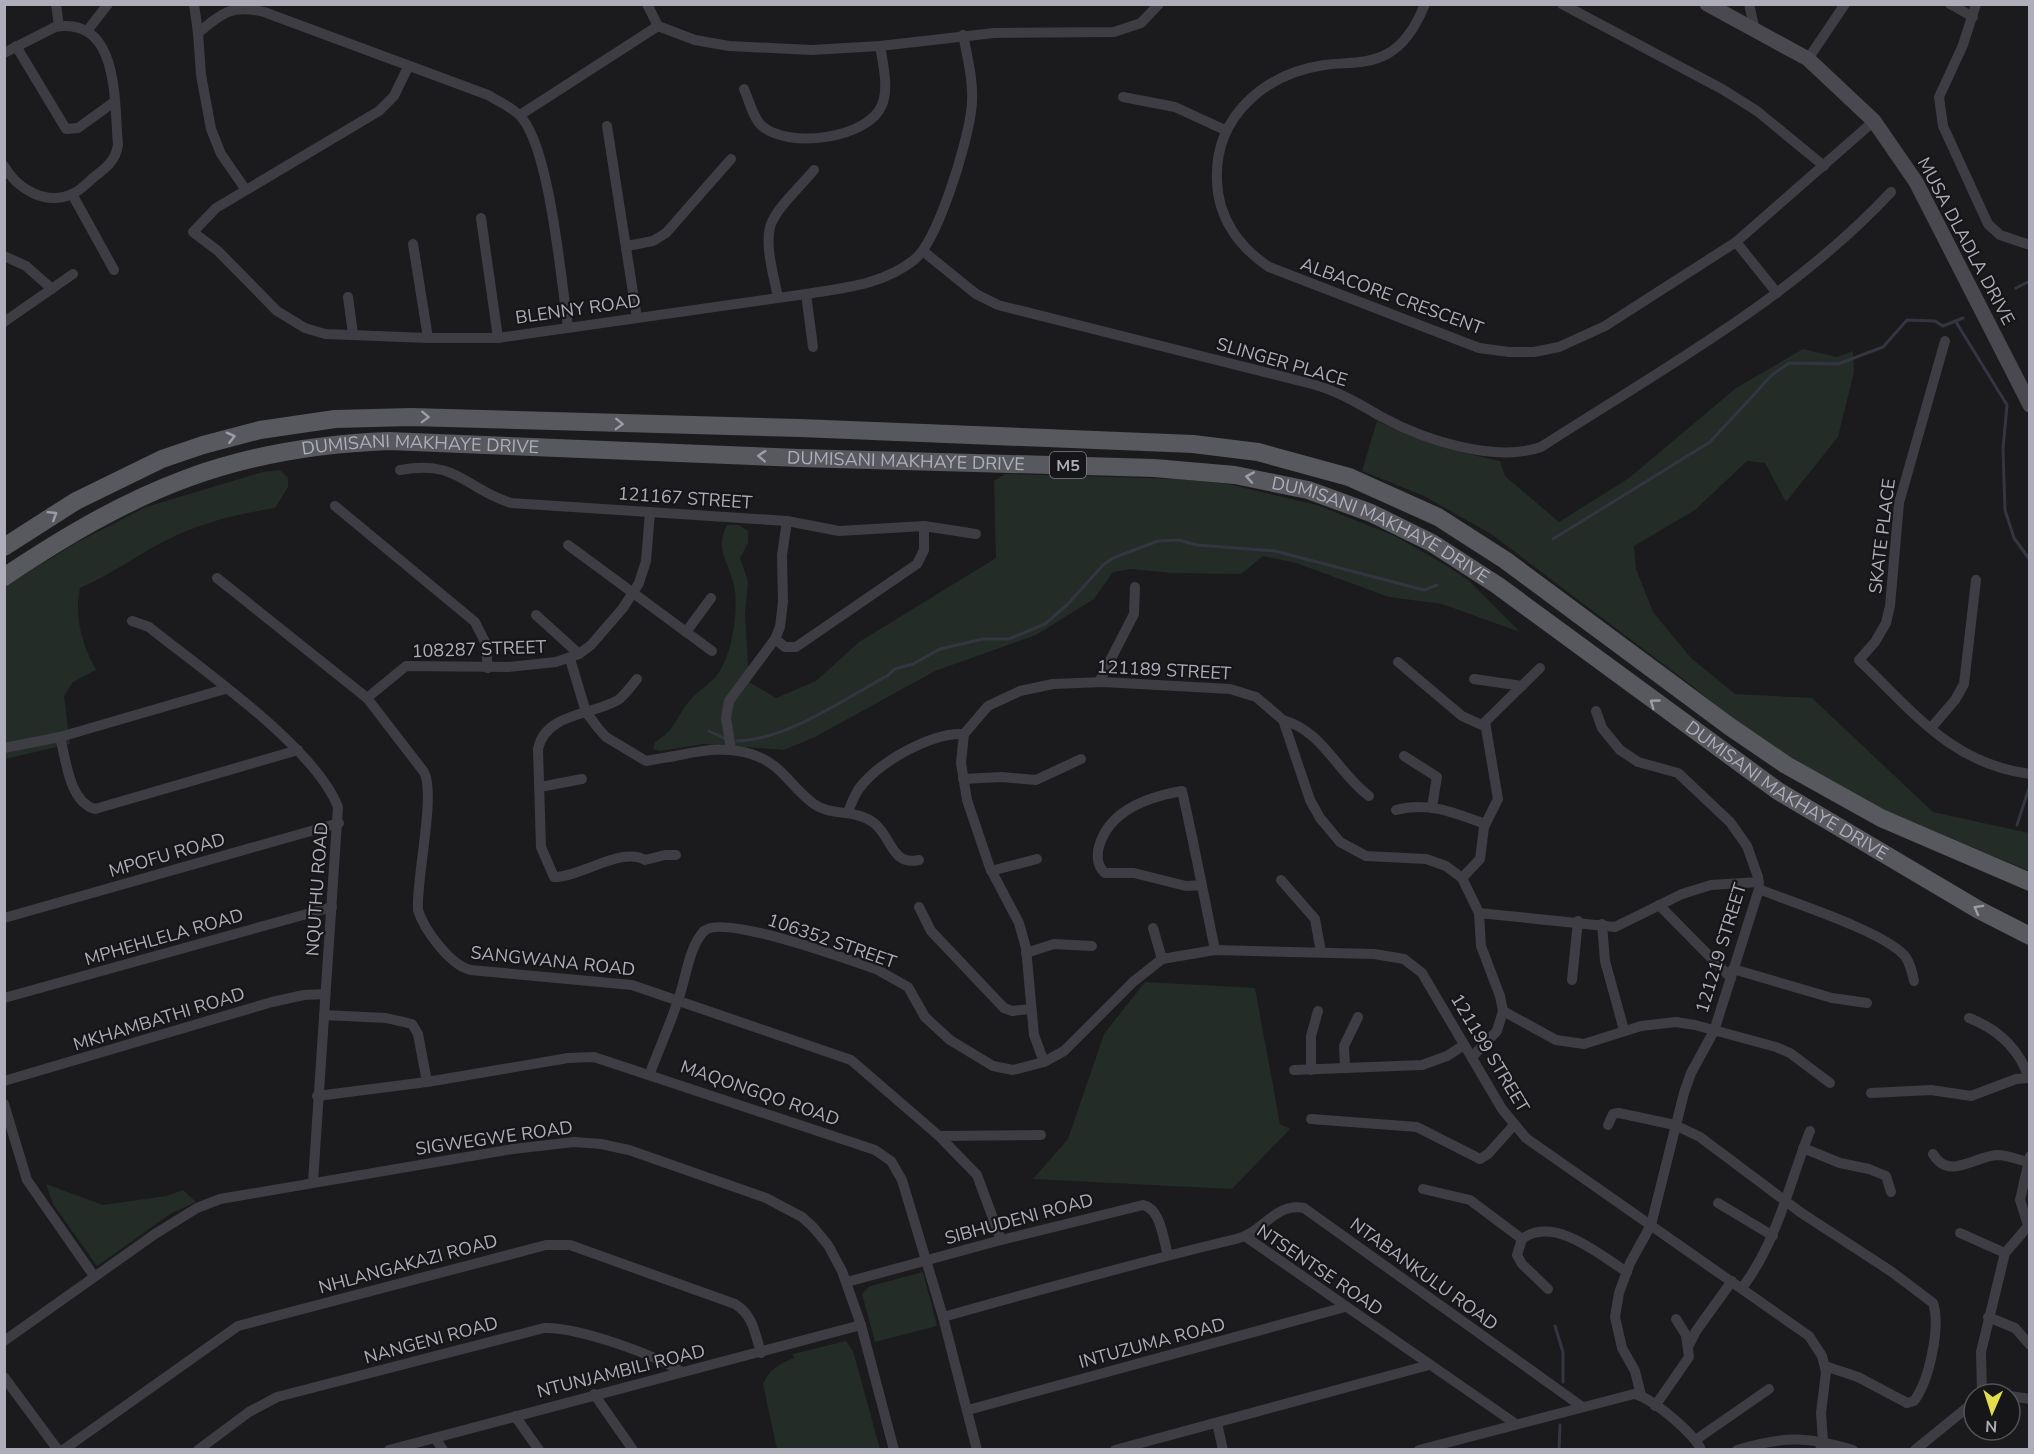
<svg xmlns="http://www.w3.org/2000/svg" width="2034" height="1454" font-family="'Nunito Sans',sans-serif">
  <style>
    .green { fill: #242c27 }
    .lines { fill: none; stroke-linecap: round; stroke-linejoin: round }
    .stream { stroke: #333641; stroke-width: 3 }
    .street { stroke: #3e3d43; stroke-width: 10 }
    .secondary { stroke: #4a4950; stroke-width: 15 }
    .primary { stroke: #58585f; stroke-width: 18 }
    .oneway { stroke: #9d9da8 }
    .labels { text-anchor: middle; stroke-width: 4.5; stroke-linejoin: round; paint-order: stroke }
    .shield { fill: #161517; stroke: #808089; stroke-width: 1.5 }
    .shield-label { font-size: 16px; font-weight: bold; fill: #aeaeba }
    .street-label { font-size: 18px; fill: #aeaeba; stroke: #161517 }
  </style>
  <rect width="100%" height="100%" fill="#1b1a1c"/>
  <g class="green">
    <path d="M1803 349 1837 357 1853 351 1854 372 1838 437 1786 502 1765 463 1747 461 1695 510 1634 546 1636 569 1653 612 1691 658 1735 694 1812 698 1933 812 2029 833V871L1842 792 1749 732 1691 685 1491 534 1424 496 1362 471 1377 421C1417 440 1457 452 1500 461L1505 476 1559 522 1629 478 1736 388Z"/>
    <path d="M280 470 288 478V487L275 508C237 514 200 523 165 541 135 556 111 575 80 588 74 617 82 644 96 670L73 682 64 696 70 744 5 759V586L76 543 146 507 263 472Z"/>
    <path d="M1005 474 1180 479 1228 484 1317 505 1395 536 1444 564 1468 580 1520 632 1442 604 1389 597 1296 563 1263 556 1241 574 1171 573 1131 569 1113 572 1094 599 1036 635 935 671 815 737 784 750 704 744 660 751 653 749 655 742C676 731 677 713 693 697 700 689 710 684 717 675 732 657 739 609 734 586 729 561 714 551 727 525H739L748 531V543L740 558 748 581 745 614 749 682 776 698 816 681 859 642 996 558 994 481Z"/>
    <path d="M1145 982 1255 988 1280 1124 1290 1129 1232 1189 1033 1179 1068 1139 1104 1034Z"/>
    <path d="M46 1184 103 1205 166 1196 183 1190 196 1202 170 1214 97 1266 53 1204Z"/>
    <path d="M923 1272 937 1326 875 1342 862 1294 870 1286Z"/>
    <path d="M846 1341 853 1351 880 1449H777L763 1384C769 1370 780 1363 794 1358L793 1354Z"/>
  </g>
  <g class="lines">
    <g class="stream">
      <path d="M2016 288 2030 281"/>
      <path d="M1956 322 2007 405 2003 449 2005 510 2014 538 2030 560"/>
      <path d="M1553 539 1710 442 1772 375 1789 363 1838 364 1883 347 1907 320 1935 321 1943 326 1963 318"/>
      <path d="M2030 568V574"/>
      <path d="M709 731 724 738"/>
      <path d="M737 741C789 739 842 700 887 676L895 669 913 664 940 649 983 639H1009L1045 624 1067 605 1103 565 1113 558 1158 541 1179 540 1197 545 1275 551 1424 590 1437 585"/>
      <path d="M2017 825 2030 785"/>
      <path d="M1555 1326 1563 1352V1382"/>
      <path d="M1559 1450 1560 1425"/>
    </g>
    <g class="street">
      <path d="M56 4 59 26"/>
      <path d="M194 4 198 33"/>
      <path d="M647 4 658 26 695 40 729 46 812 50 880 46 994 33 1114 32 1141 23 1159 4"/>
      <path d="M1425 4C1417 24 1406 44 1387 54 1367 65 1345 62 1324 65 1264 74 1214 117 1217 181 1218 218 1239 247 1269 267L1479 348 1509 352H1534L1559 347 1605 326 1736 242 1874 121"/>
      <path d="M1562 4 1722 89 1757 111 1824 166"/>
      <path d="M1749 4 1755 30"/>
      <path d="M1950 4 1973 17"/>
      <path d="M1976 4 1963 45 1939 97 1943 126 1988 224 2000 235 2030 245"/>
      <path d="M87 31 108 4"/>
      <path d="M16 46 66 129 78 128 114 102"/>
      <path d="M4 53 55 27C120 16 114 102 118 145 116 160 106 168 94 177 87 183 80 191 72 194 46 206 17 189 4 166"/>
      <path d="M1808 59 1845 4"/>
      <path d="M408 67 394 96 379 111 216 208 193 232 218 251 277 311 305 328 325 334 428 338H498L806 294C844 288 882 285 914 260 938 241 967 144 971 112 975 87 968 60 963 35"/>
      <path d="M744 89C749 100 753 118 762 126 788 149 868 139 882 105 889 88 883 64 880 46"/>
      <path d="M1123 97 1175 107 1225 130"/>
      <path d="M520 115 658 26"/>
      <path d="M607 126 637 318"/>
      <path d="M246 190 221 154 211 129 201 75 198 33C222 13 232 4 264 12L488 95C499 102 514 108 522 118 550 152 561 279 568 327"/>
      <path d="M72 194 114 270"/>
      <path d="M481 218 498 338"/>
      <path d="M1736 242 1777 293"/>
      <path d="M413 244 428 338"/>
      <path d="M627 246 653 241 666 233 731 159"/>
      <path d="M923 251 976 294 998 305 1312 384C1338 391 1359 404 1382 417 1424 440 1495 463 1541 447 1662 369 1792 298 1891 192"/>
      <path d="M4 256 26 266 52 289"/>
      <path d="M806 294 813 347"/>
      <path d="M348 297 353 334"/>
      <path d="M778 298C774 276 765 248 770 227 775 209 802 185 814 170"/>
      <path d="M4 322 73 274"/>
      <path d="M1945 341 1899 503 1890 606 1886 623 1875 642 1859 660C1913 711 1951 764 2030 774"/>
      <path d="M400 470C458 459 465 489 511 503L787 521 839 531 924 526 976 534"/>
      <path d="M335 506 475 622 485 642 488 668"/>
      <path d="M568 545 712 651"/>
      <path d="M217 578 367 698 424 772C436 795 416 878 418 910 424 930 451 966 471 970L632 985 851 1060 939 1136 977 1175 1001 1240"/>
      <path d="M536 615 579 654"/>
      <path d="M132 621 149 627C201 669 315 747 338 807L313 1182"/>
      <path d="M686 632 711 598"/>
      <path d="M775 639 785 647H796L917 564 924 550V526"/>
      <path d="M570 659 586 712 598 728 606 737 646 761 675 756"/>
      <path d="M1398 662 1462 716 1484 726"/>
      <path d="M637 679C631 686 625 695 618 700 593 715 545 713 538 749L541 847 554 877C581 877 623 846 645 860L665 855H676"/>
      <path d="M1474 679 1522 686"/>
      <path d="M1099 682 1134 614 1135 587"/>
      <path d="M367 698 406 666 508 667 556 662 579 654 591 645 623 608 639 583 646 561 650 512"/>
      <path d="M1596 711 1602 728 1620 750 1638 762 1678 773 1730 822 1747 846 1758 877 1759 889 1714 1031 1691 1073 1684 1093 1651 1225 1630 1263 1619 1293 1615 1317 1622 1348 1635 1371 1641 1395"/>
      <path d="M1283 720C1323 731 1337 772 1369 796"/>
      <path d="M1931 728 1955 700 1964 684 1976 580"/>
      <path d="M60 737C66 759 69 802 95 809L298 750"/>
      <path d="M4 748 60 737 225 689"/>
      <path d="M731 749 726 718 729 701 775 639 780 627 783 602 782 555 787 521"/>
      <path d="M1404 756 1437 777 1432 807"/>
      <path d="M669 757C697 752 723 745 751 754 783 764 789 786 814 804 832 817 854 808 874 823 892 837 891 866 919 860"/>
      <path d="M963 779 1002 777 1036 780 1081 759"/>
      <path d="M540 787 582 779"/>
      <path d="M1396 810C1427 801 1456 813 1485 824"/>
      <path d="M848 812C851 804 854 797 858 790 877 763 931 732 964 734"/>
      <path d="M991 871 1037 859"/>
      <path d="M1462 878 1480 859 1484 827 1498 799 1485 722 1540 668"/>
      <path d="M1281 880 1315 919 1321 952"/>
      <path d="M1202 885 1186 886 1134 873H1105C1098 867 1097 860 1098 851 1106 811 1147 797 1182 791 1194 843 1204 897 1215 950"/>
      <path d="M1759 889C1793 903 1880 930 1904 955 1910 962 1912 972 1914 981"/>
      <path d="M1659 905 1731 978"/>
      <path d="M919 907 931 931 1004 1008 1012 1011 1031 1009"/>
      <path d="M1479 913 1615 927 1682 894 1711 885 1759 882"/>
      <path d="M4 918 339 823"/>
      <path d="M1602 924 1605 961 1624 1030"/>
      <path d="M1153 928 1162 959 1215 950 1374 954 1404 959 1422 973 1502 1109 1526 1138 1809 1336 1822 1356 1826 1372 1821 1413 1823 1441 1820 1450"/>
      <path d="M1026 953 1054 944 1092 946"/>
      <path d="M1733 969 1832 998 1867 1003"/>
      <path d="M1572 980 1578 921"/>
      <path d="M4 998 332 907"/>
      <path d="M1503 1011 1556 1040 1584 1044 1641 1026 1676 1022 1695 1025 1776 1047 1790 1053 1830 1083"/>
      <path d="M324 1015 386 1018 412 1024 418 1034 427 1082"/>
      <path d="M1969 1018C1998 1029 2019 1049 2029 1078"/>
      <path d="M1044 1062 1034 1035 1026 948 1019 923 990 868 967 800 961 763 964 734 988 706 1020 691 1053 684 1103 682 1230 689 1256 697 1283 720 1310 800 1320 818 1340 842 1366 856 1426 859 1446 866 1462 878 1479 913 1481 946 1500 996 1503 1011 1497 1031 1472 1057"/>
      <path d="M1345 1068 1344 1046 1358 1017"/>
      <path d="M1294 1070 1422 1065 1447 1056 1464 1045"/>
      <path d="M1311 1070V1036L1318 1011"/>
      <path d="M650 1073C659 1049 670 1025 678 1000 686 980 688 948 704 931 723 913 848 960 876 969L908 987 925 1017 950 1040 993 1066 1013 1070 1044 1062 1064 1051 1133 982 1162 959"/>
      <path d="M4 1081 272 1002 304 995 325 994"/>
      <path d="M1871 1093 1931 1090 1971 1096 2016 1079 2030 1078"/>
      <path d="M317 1096 427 1082 568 1058 594 1057 875 1150 891 1161 902 1180 943 1317 977 1450"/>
      <path d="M4 1104 27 1180 94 1276"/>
      <path d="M1311 1119 1417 1127 1480 1159 1488 1154 1514 1125"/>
      <path d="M1608 1125 1613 1114 1619 1113 1675 1125 1700 1137 1800 1212 1892 1272 1933 1303C1941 1327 1929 1381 1914 1401L1907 1403 1858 1377 1825 1366"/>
      <path d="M939 1136 1041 1135"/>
      <path d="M1803 1148 1840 1163 1869 1169 1886 1176 1891 1192"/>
      <path d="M1933 1154C1949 1181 1975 1156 1997 1155 2008 1155 2019 1160 2030 1163"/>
      <path d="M1423 1189 1470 1200 1522 1239"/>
      <path d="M1718 1203 1773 1236"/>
      <path d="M2028 1225 2020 1200 2030 1156"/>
      <path d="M1960 1233 2005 1253"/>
      <path d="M1246 1237 1516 1424"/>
      <path d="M847 1282 1001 1240 1143 1205C1161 1209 1163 1239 1168 1255"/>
      <path d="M1742 1288C1777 1242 1789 1184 1810 1131"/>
      <path d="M1548 1289 1522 1264 1517 1255 1522 1239C1554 1215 1600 1255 1627 1272"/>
      <path d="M943 1317C1040 1290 1138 1262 1236 1239 1263 1233 1275 1202 1304 1208L1581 1406"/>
      <path d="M1988 1317 2015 1328 2030 1345"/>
      <path d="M4 1341 155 1234 197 1208 220 1199 513 1149 574 1142 601 1144 629 1150 766 1198 802 1217 813 1227 828 1245 842 1271 861 1325 894 1450"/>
      <path d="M1689 1345 1696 1331 1732 1281"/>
      <path d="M4 1377 58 1450"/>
      <path d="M594 1394 633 1450"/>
      <path d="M1982 1394 1981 1352 2005 1253 2030 1224"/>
      <path d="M2010 1396 2030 1399"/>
      <path d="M1655 1406 1689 1357 1686 1335 1676 1319"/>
      <path d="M968 1410 1345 1307"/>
      <path d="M515 1416 539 1450"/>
      <path d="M1217 1423 1223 1450"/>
      <path d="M435 1438 443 1450"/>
      <path d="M1697 1439 1769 1389"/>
      <path d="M63 1450 238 1326 546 1245H570L735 1304C753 1315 755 1333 761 1353"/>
      <path d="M198 1450 249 1412 277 1397 544 1328C578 1327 653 1354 682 1372"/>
      <path d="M389 1450 861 1325"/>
      <path d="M1115 1450 1429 1365"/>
      <path d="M1419 1450 1634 1394C1650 1396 1696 1435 1701 1450"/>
      <path d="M1737 1450C1784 1436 1806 1436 1853 1450"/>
      <path d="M1915 1450 1974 1402"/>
    </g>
    <path class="secondary" d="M1707 4 1808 59 1874 121 1916 182 2030 405"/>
    <g class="primary">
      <path d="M4 547 76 501 162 459 203 445 260 430 335 419 411 417 800 428 1193 444 1258 452 1349 477 1438 517 1505 560 1729 726 1786 765 1881 818 2030 882"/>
      <path id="s1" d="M4 577C134 490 231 447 389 441L800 458 1154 468 1235 475 1308 490 1371 513 1432 543 1497 585 1778 791 1979 910 2030 936"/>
    </g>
  </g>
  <defs><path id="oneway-chevron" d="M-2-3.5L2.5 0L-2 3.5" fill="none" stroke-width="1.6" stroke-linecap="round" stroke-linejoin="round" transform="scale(1.5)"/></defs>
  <g class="oneway">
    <use href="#oneway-chevron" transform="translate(425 417) rotate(2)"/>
    <use href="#oneway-chevron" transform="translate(619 424) rotate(2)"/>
    <use href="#oneway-chevron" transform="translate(231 437) rotate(-14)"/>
    <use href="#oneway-chevron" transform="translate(762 456) rotate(-177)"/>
    <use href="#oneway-chevron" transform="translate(1250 477) rotate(-170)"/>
    <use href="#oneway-chevron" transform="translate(53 515) rotate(-32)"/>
    <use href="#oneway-chevron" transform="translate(1654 703) rotate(-144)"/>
    <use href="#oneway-chevron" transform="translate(1978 909) rotate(-151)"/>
  </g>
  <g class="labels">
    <rect class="shield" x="1050" y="452" width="36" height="26" rx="4.5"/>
    <g class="shield-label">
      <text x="1068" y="471">M5</text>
    </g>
    <g class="street-label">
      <text transform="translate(1966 241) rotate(62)" y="6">MUSA DLADLA DRIVE</text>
      <text transform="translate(1392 296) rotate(20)" y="6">ALBACORE CRESCENT</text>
      <text transform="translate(578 309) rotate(-8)" y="6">BLENNY ROAD</text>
      <text transform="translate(1282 362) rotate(16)" y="6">SLINGER PLACE</text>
      <text dy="6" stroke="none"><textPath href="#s1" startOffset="446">DUMISANI MAKHAYE DRIVE</textPath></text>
      <text dy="6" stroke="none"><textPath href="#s1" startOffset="932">DUMISANI MAKHAYE DRIVE</textPath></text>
      <text transform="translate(685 498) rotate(4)" y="6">121167 STREET</text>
      <text dy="6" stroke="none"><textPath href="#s1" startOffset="1418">DUMISANI MAKHAYE DRIVE</textPath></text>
      <text transform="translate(1882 536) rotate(-83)" y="6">SKATE PLACE</text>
      <text transform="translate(479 649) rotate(-2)" y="6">108287 STREET</text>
      <text transform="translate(1164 670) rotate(3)" y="6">121189 STREET</text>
      <text dy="6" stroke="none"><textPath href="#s1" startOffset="1904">DUMISANI MAKHAYE DRIVE</textPath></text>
      <text transform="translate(167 855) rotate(-16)" y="6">MPOFU ROAD</text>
      <text transform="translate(317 889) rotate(-86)" y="6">NQUTHU ROAD</text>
      <text transform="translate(164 937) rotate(-16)" y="6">MPHEHLELA ROAD</text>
      <text transform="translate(832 941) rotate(19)" y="6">106352 STREET</text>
      <text transform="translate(1721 948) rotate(-73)" y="6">121219 STREET</text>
      <text transform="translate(553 961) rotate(6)" y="6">SANGWANA ROAD</text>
      <text transform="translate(159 1019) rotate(-17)" y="6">MKHAMBATHI ROAD</text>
      <text transform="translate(1490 1053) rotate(59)" y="6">121199 STREET</text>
      <text transform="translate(760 1093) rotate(19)" y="6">MAQONGQO ROAD</text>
      <text transform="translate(494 1138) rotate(-8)" y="6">SIGWEGWE ROAD</text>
      <text transform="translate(1019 1219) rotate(-15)" y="6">SIBHUDENI ROAD</text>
      <text transform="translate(408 1264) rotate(-15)" y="6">NHLANGAKAZI ROAD</text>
      <text transform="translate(1320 1270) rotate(34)" y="6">NTSENTSE ROAD</text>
      <text transform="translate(1424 1274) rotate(36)" y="6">NTABANKULU ROAD</text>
      <text transform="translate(431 1340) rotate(-15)" y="6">NANGENI ROAD</text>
      <text transform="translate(1152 1343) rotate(-15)" y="6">INTUZUMA ROAD</text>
      <text transform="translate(621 1371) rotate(-14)" y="6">NTUNJAMBILI ROAD</text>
    </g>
  </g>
  <rect width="2034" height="1454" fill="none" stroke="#aeaeba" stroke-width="12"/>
  <g transform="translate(1992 1412) rotate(183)"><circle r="28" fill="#161517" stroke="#535258" stroke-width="1.5"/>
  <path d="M0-4.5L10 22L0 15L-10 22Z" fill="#e2dd4c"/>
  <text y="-9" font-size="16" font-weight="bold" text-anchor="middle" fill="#aeaeba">N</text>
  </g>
</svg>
